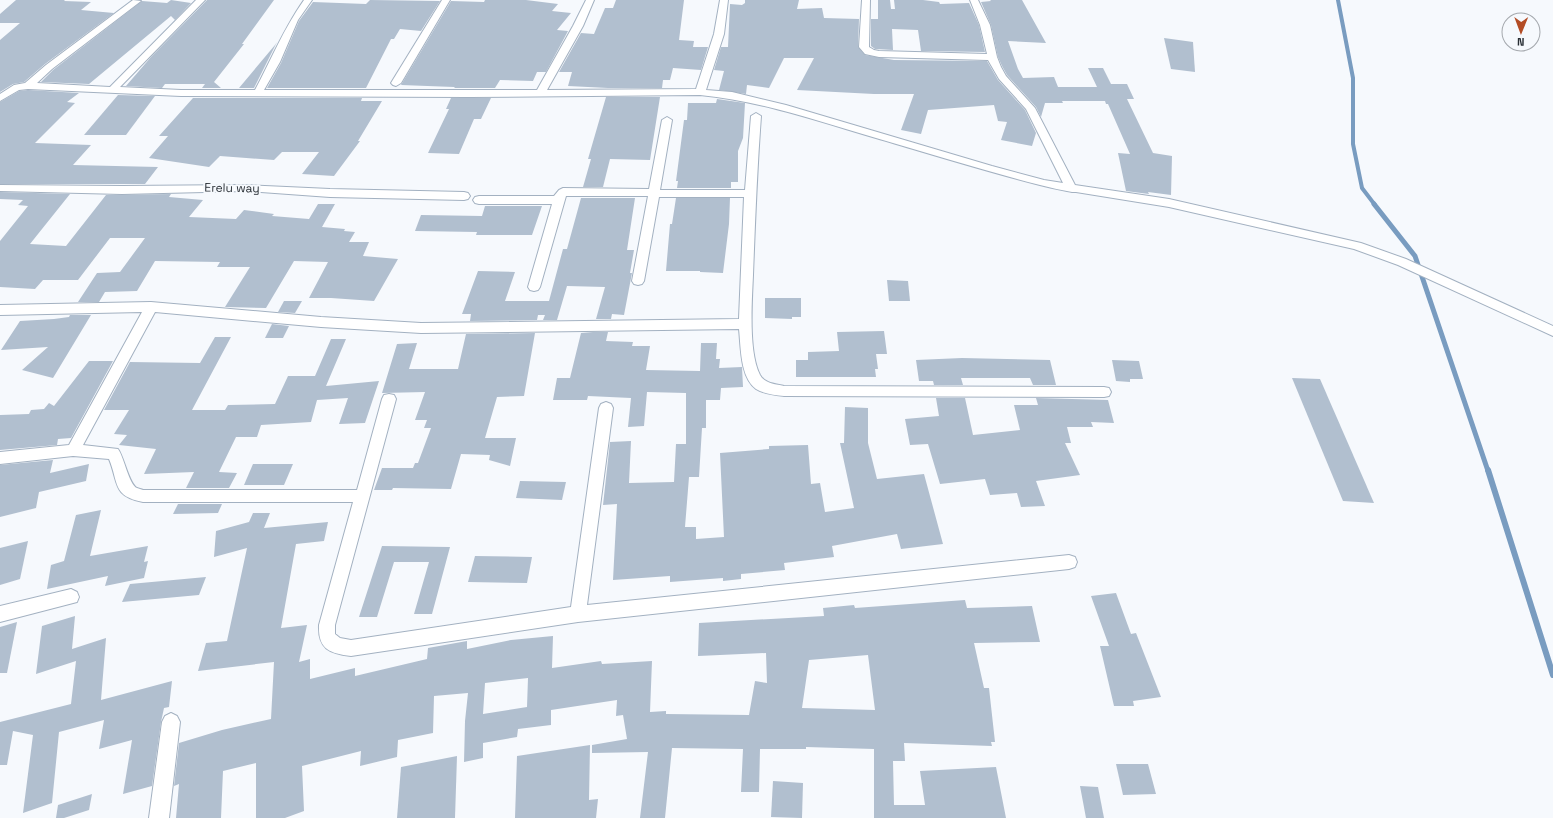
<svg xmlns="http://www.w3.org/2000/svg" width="1553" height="818" font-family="'Space Grotesk',sans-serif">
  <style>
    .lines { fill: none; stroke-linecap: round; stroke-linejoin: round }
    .stream-far2 { stroke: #799cc0; stroke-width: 4 }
    .stream-far1 { stroke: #799cc0; stroke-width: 5 }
    .stream { stroke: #799cc0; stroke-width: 6 }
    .building { fill: #b1bfcf; fill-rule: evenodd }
    .minor-casing { stroke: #a3b1c1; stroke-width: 2 }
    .minor { fill: #fff; fill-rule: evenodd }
    .labels { text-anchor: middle; stroke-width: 4; stroke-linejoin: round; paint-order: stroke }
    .far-street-label { font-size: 12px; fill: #282e34; stroke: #f6f9fd }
  </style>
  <rect width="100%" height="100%" fill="#f6f9fd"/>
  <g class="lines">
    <path class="stream-far2" d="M1338 0 1353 78V144L1362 188 1375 205"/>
    <path class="stream-far1" d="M1374 204 1415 256 1488 471"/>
    <path class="stream" d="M1488 470 1553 675"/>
  </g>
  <g class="building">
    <path d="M16 0H65L64 1 91 2 81 10 114 13 45 64 24 82 13 84 0 92V40L20 23H0V14Z"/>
    <path d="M171 0 191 3 175 20 171 16 89 84 41 82 53 70 142 1 167 3Z"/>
    <path d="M207 0H274L242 44H244L214 82 221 88H202L205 84H165L162 88 126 86 151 57Z"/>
    <path d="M370 0 440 1 421 31 400 29 394 39H391L366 88H267L281 63 299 21 313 2 366 4Z"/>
    <path d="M485 0H526L558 4 552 11 571 13 557 30 568 31 546 72H537L533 81 500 80 495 88H455L454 87 401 85 451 1 484 2Z"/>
    <path d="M616 0H684L679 40 694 41 693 47H708L701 70 673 68 670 80H663L662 88H608L568 86 572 72H559L581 33 594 34 605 8H613Z"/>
    <path d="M745 0H799L797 9 822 8 824 18 859 19 858 47 865 55 894 60 987 61 998 80 1025 110 1036 133 1032 146 1001 140 1007 122 998 121 994 105 928 110 921 134 901 130 914 94H874L797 90 814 58H784L769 88 747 85 746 94 719 90 724 71 714 70 721 47H728L730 4 742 5 745 3Z"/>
    <path d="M878 0H890L891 9H895L894 0H923L939 2 940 4 969 3 979 25 985 52 921 51 918 30 892 29 893 50 875 49 871 46V19H878Z"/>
    <path d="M990 0H1022L1046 43 1008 41 1018 69 1023 78 1054 77 1058 87H1097L1088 68H1103L1111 84H1127L1134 99H1127L1153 153 1172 156 1171 195 1148 192 1149 194 1126 191 1118 153 1130 154 1108 104H1106L1105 101H1062L1063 103H1045L1041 117 1036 107 1007 75 1002 66 998 57 991 25 981 2 991 1Z"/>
    <path d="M1164 38 1193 42 1195 72 1171 69Z"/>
    <path d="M277 42 254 88H239L275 45Z"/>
    <path d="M28 90 79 93 67 102 75 103 35 143 91 145 73 165 158 167 145 184H0V102L19 91Z"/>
    <path d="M118 95 155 96 126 135H84Z"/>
    <path d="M606 97H660L650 160 610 159 603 187H583L591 159H588Z"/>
    <path d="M193 98H362L361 101H382L358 141H360L334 176 302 174 319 152H282L274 160 220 156 209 167 149 158 168 136H159Z"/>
    <path d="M451 98H491L481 119H474L459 154 428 153 449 109H446Z"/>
    <path d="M717 99 745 103 743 138 738 151V182H731V188H677L678 181H676L684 120H687L688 103H716Z"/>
    <path d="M0 192 70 194 30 244 66 246 106 195 171 194 169 197 203 200 189 217 236 219 244 210 274 214 272 216 309 219 318 204H335L322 227 345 229 344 231 355 232 349 242H369L363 256 398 259 374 301 331 298H309L328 262 294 261 266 308 225 307 250 267H217L220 262 155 261 137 291 105 292 99 302H78L97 273 120 272 145 238H110L78 280H43L35 289 0 287V241L28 206 18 205 23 200 0 199Z"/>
    <path d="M581 198H635L627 250H634L630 273H632L624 315 612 314 611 319H596L605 287 567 286 557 320H543L545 315H538L537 320 470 321 471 314H462L478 271 515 272 505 301H549L563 249H567Z"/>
    <path d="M676 198H730L729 224 723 273 700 272V271H666L670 224H672Z"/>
    <path d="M485 206H542L532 235H476L477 232 415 231 421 215 482 216Z"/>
    <path d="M887 280 908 281 910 301H889Z"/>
    <path d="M765 298H801V317H792V319L765 318Z"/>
    <path d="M284 301H302L295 313 278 312Z"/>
    <path d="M70 315H91L53 378 22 370 48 347 1 350 20 321 54 319 69 317Z"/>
    <path d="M272 324 289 326 283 338H265Z"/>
    <path d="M884 331 887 354H876L878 369H875L876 377H796V360H808V352L839 351 837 332Z"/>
    <path d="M593 332H608L606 341 633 342 632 346H650L646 370 700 371 701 343H717L716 359H720L719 368 742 367 743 387 721 388 720 400H706V428H702L699 477H689L685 527H696V539L724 537 720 453 769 449V446L808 445 811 484 820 483 825 512 854 508 840 443H844L845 407 868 408V443L877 479 924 474 943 544 901 549 897 534 832 546 834 557 784 563 785 570 741 574V579L723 581V578L670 582V576L613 580 617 504 603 505 610 442 631 441 629 483 674 482 676 444H686V393L647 392 644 426 628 427 631 398 588 396 587 400H553L557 378H570L581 333Z"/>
    <path d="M535 333 524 396 497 397 485 438H516L510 466 489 460 490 455 461 454 451 489 393 488 392 490H374L382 468H413L415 463H418L431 428H424L427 420H415L425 392 382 393 397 344 417 343 409 369H458L466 334Z"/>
    <path d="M215 337H231L192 410H225L228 405 275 404 288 376H315L331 339H346L326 386 379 381 365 423 339 424 348 398 317 400 311 422 261 425 257 437H236L219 472 237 473 229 488H186L194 472 144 474 156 449 119 445 127 435 114 434 129 410H104L130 362 200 363Z"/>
    <path d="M962 358 1050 360 1056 385H1033L1030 378H961L963 385H934L933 381H919L916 360Z"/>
    <path d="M1112 360 1139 361 1143 379H1130V382L1116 381Z"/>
    <path d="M89 361H113L71 438 58 439 57 445 0 450V415L29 414 31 410 44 409 49 403 54 406Z"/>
    <path d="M1292 378 1320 379 1374 503 1343 501Z"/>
    <path d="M936 398H965L973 435 1020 430 1014 405H1038L1036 398 1108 400 1114 423 1091 422 1093 427H1067L1071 443H1065L1080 475 1036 481 1045 506 1021 507 1017 493 990 495 985 479 940 484 928 444 910 445 905 419 939 416Z"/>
    <path d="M53 460 50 473 89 464 86 481 39 492 36 508 0 517V465Z"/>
    <path d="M253 464H293L284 485H244Z"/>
    <path d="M520 481 566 482 562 500 516 498Z"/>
    <path d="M178 504H222L218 513 173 514Z"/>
    <path d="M101 510 90 556 148 546 144 562 148 561 144 578 105 586 108 576 47 589 51 565 64 561 76 515Z"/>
    <path d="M253 513H270L264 528 328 522 324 541 296 544 281 628 307 625 299 662 310 659V679L355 668V676L427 659 428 648 467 641V649L511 640 553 636 552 668 601 661 602 664 652 661 650 712 666 711V714L749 715 755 681 767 683 766 653 698 656 699 623 824 616 823 608 854 605 855 608 965 600 967 608 1032 606 1040 642 974 643 984 688H989L995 742H991L992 746 904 743 905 761H893L894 805H925L920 771 996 767 1006 818H874V749L806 747V749H760L759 792H741L743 749 672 748 665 818H640L648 752 592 753V745L627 739 623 715 616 716 617 700 551 710V725L518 729 517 737 483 743V758L464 762 465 721 468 693 434 696 433 733 398 740 397 757 360 766 361 751 302 766 304 811 285 818H256V763L223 771 221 818H176L179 784 174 786 179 743 222 730 271 719 274 662 198 671 206 643 227 641 247 548 214 557 216 531 249 522ZM868 655 875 710 802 708 809 660ZM528 678 527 707 483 714 485 683Z"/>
    <path d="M28 541 20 579 0 585V548Z"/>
    <path d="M382 546 450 547 432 614H414L429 562H394L377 617H359Z"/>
    <path d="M475 556 532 557 527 583 468 582Z"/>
    <path d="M206 577 199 595 122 602 130 584Z"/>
    <path d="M1116 593 1131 634 1136 633 1161 697 1133 701 1134 706H1114L1100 646H1109L1091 596Z"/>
    <path d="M75 616 72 649 106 638 101 700 172 681 169 707 164 708 161 722 152 786 123 794 132 740 99 749 104 720 59 732 52 803 23 813 33 735 13 731 7 765H0V722L71 704 76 661 36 674 42 626Z"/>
    <path d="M17 622 7 673H0V627Z"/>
    <path d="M590 745 589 800 598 799 596 818H515L517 756Z"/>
    <path d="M457 756 455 818H397L401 767Z"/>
    <path d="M1116 764H1148L1156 794 1123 795Z"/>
    <path d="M773 781 803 783 802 818 771 817Z"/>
    <path d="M1080 786 1098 787 1104 818H1086Z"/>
    <path d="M92 794 89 810 64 818H56L58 805Z"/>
  </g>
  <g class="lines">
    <defs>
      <g id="minor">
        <path d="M133 0 141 1 52 69 37 83 110 87 196 0H205L120 87 181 90H255C271 60 284 28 304 0H312L298 20 280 62 264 90H537L573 26 586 0H594L583 26 547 90 696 89 714 34 720 0H728L724 34 706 90 732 92 786 105 992 166 1044 180 1063 183 1026 109 999 79 988 60 879 57 865 54 859 47 862 0H870L869 47 874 50 879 51 987 54 980 25 970 0H978L990 25 997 57 1001 67 1006 76 1035 108 1075 185 1169 199 1361 243 1406 259 1553 326V336L1398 265 1354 249 1169 207 1076 192H1072C1062 190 1051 188 1040 185 985 171 931 154 876 138 818 121 761 101 700 95L469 97 181 96 28 89 19 90 0 101V94L14 85 25 83 46 65Z"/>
        <path d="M442 0H450L401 83 396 86 393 85 391 83Z"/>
        <path d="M756 113 761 116C757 169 755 222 753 275 752 300 748 352 760 375 765 384 775 384 784 386L1104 387 1109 388 1111 392 1109 396 1104 397 784 396C775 395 764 394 756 389 740 377 741 347 739 329L421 333 321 327 155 312 83 445 118 449C124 457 129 485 137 488 139 489 141 489 143 490H357L382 399 384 395 389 394 394 395 396 399 335 625V634L340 638 351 640 571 607 599 408 601 404 606 402 611 404 613 408 587 605 1069 555 1075 557 1077 562 1075 567 1069 569 578 622 351 656C329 653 318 649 319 625L353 502H143C112 496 119 483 109 459L73 456 0 464V452L69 445 142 312 0 315V305L151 302 321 317 421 323 739 319 744 197H659L644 281 642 284 638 285 634 284 632 281 648 196H566L540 287 538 290 534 291 530 290 528 287 552 204H479L475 203 473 200 475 197 479 196H554L559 190 563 188 649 189 662 120 667 117 672 120 660 190H745L751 116Z"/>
        <path d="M0 185 122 186 246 185 330 189 464 192 468 193 470 196 468 199 464 200 330 197 246 191 122 194 0 191Z"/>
        <path d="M71 589 77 592 79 597 77 602 0 622V606Z"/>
        <path d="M171 713 177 716 180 722 169 818H149L162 722 165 716Z"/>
      </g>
    </defs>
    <use href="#minor" class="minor-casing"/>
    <use href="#minor" class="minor"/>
  </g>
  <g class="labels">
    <g class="far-street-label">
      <text transform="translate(232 188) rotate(1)" y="4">Erelu way</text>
    </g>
  </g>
  <g transform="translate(1521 32) rotate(181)"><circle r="19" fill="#f6f9fd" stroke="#a4a8ad"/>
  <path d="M0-3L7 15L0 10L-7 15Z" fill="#b34c25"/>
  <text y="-6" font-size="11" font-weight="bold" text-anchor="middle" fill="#282e34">N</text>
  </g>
</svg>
